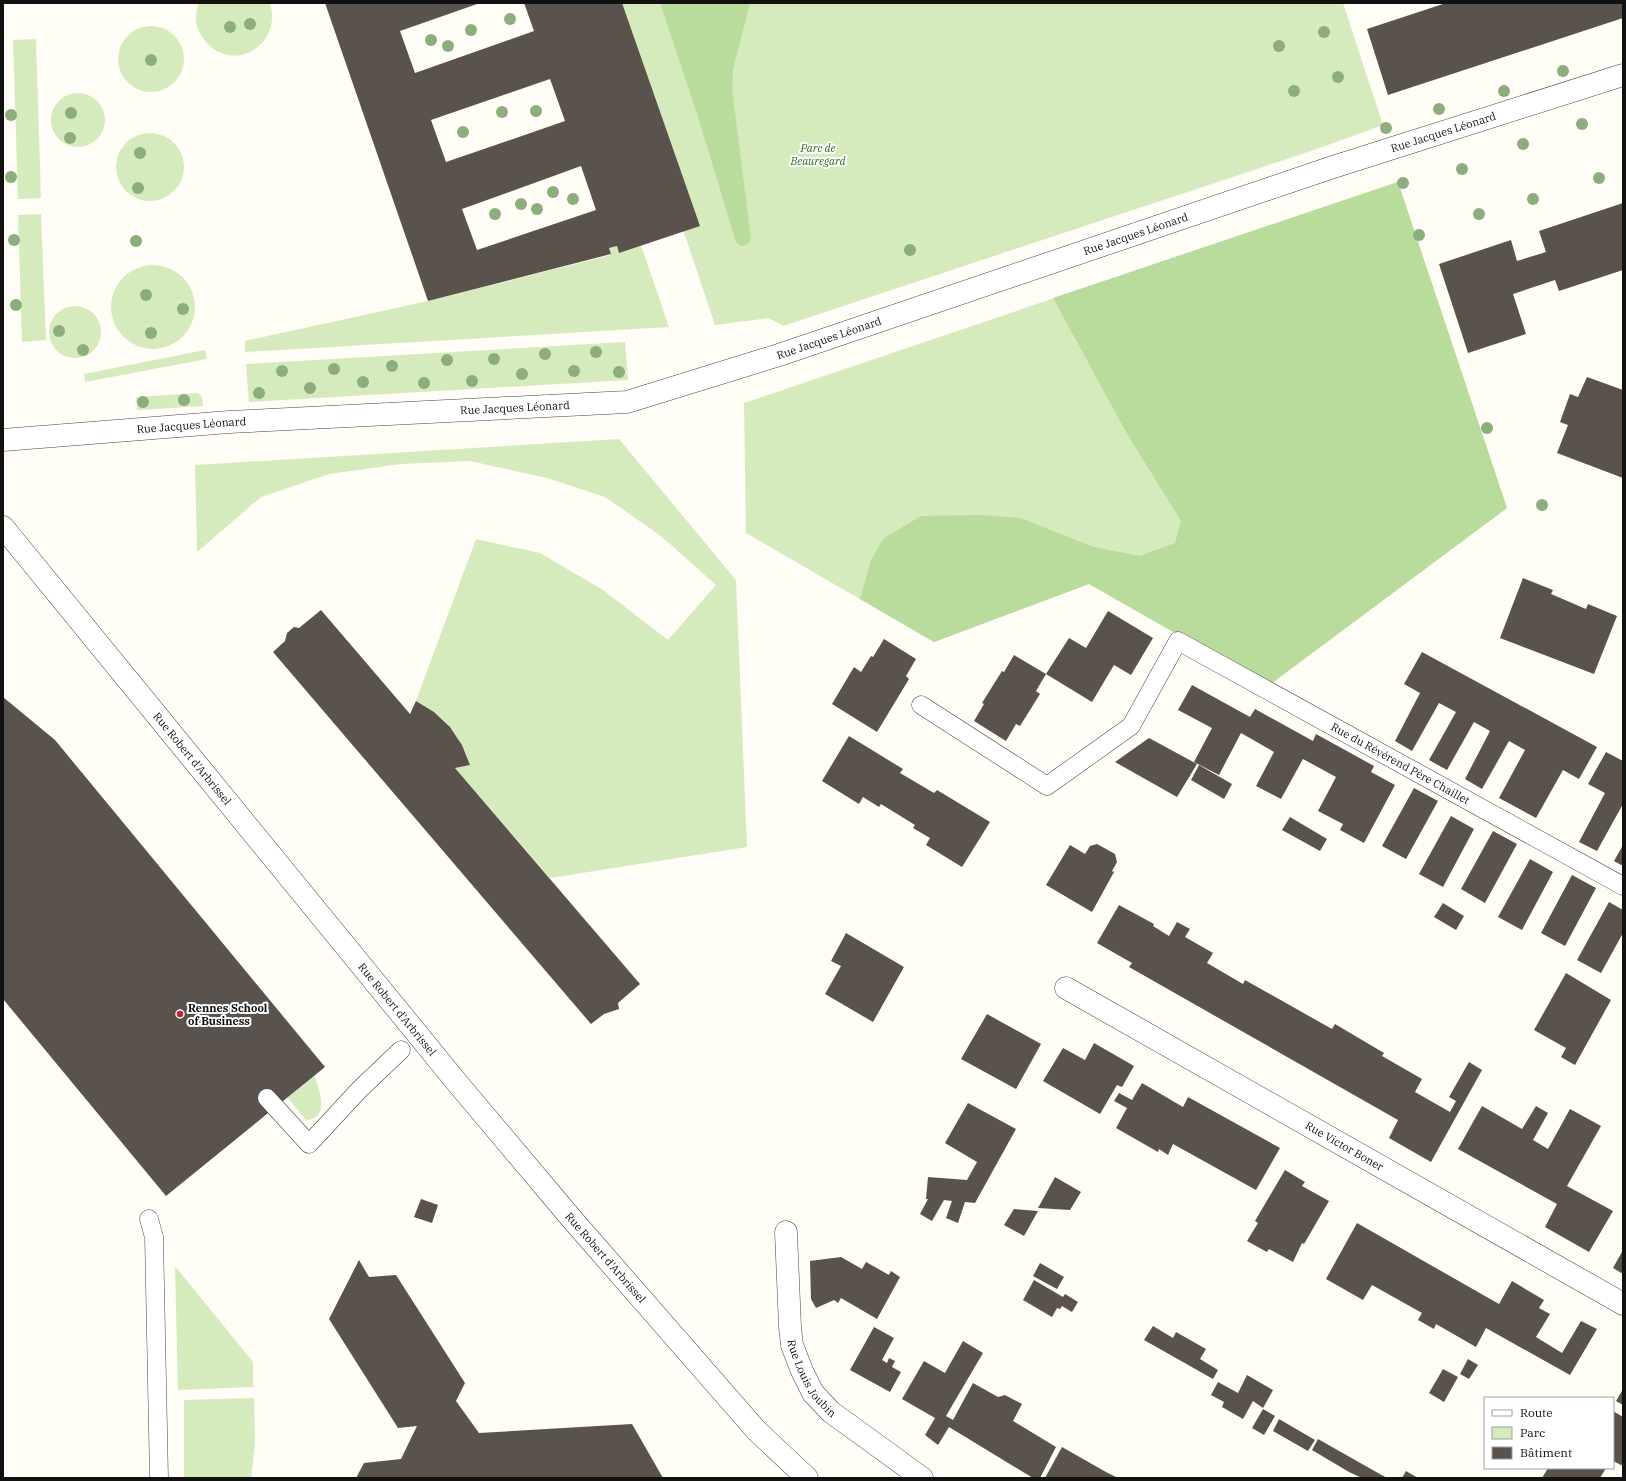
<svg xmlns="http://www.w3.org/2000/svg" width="1626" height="1481" viewBox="0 0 1626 1481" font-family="'IBM Plex Serif',serif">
  <rect width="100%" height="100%" fill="#fffdf5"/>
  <path fill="#d5ebbd" d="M199 3H270C283 47 230 76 203 38 195 28 194 15 199 3Z
    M607 3H1343L1383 125 1317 149 783 326 769 318 715 325Z
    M118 59a33 33 0 1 1 66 0a33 33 0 1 1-66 0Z
    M36 39 41 198 18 199 13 40Z
    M51 120a27 27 0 1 1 54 0a27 27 0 1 1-54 0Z
    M116 167a34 34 0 1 1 68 0a34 34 0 1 1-68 0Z
    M1398 182 1507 508 1268 686 1089 584 934 642 746 533 744 403Z
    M41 214 46 340 22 342 18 215Z
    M641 245 669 327 245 352V341L428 301 611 255 609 248 617 246 619 253Z
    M111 307a42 42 0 1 1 84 0a42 42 0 1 1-84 0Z
    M49 332a26 26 0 1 1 52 0a26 26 0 1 1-52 0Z
    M625 342 628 380 249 402 246 364Z
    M205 350 207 359 85 382 84 374Z
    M198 393 202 397 203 406 137 410 136 397Z
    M619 439 736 580 747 847 550 878 455 768 470 765C461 735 443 715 416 701L476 539 540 553 603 590 668 640 716 585 661 536 605 497 547 478 470 461 401 464 329 474 261 497 197 552 195 465Z
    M311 1067C316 1081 334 1119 306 1120L274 1081Z
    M175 1266 253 1362V1387L178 1390Z
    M254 1398 255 1444 251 1478H184V1400Z"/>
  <path fill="#b9dc9c" d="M660 3H750L733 69 732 89 751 239C749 244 746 246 740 246L736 242 698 117Z
    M1398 182 1507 508 1268 686 1089 584 934 642 860 599 871 560 884 538 921 516 979 515 1020 518 1094 547 1140 556 1175 543 1181 521 1126 432 1053 298Z"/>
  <path fill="#5a524d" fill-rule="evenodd" d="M325 3H480L400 31 415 73 534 31 524 3H622L700 226 619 253 617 246 609 248 611 254 428 301ZM550 79 565 121 446 162 431 120ZM581 166 596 210 477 250 462 209Z
    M1446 3H1623V18L1388 95 1367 29Z
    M1623 203V270L1559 291 1555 280 1513 294 1526 334 1468 353 1439 264 1511 240 1517 261 1546 252 1539 231Z
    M1587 377 1623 390V478L1557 453 1568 425 1560 422 1570 394 1578 397Z
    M1523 578 1553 590 1551 594 1586 609 1588 604 1617 616 1594 674 1500 638Z
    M321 610 410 714 416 701 434 712 450 727 462 745 470 765 455 768 640 984 618 1003 619 1009 604 1014 591 1024 273 652 285 641 287 633 294 627 299 628Z
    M1108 611 1153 638 1131 675 1114 665 1092 702 1046 674 1069 638 1086 648Z
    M884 639 916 659 906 676 909 679 877 732 832 704 854 667 861 672 871 656 873 657Z
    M1422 652 1597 747 1579 779 1563 770 1536 818 1499 798 1525 750 1509 741 1482 789 1465 779 1490 731 1474 722 1447 770 1429 760 1456 712 1439 703 1412 751 1395 741 1420 693 1404 684Z
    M1014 655 1046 674 1036 691 1040 694 1020 726 1016 724 1006 741 974 721 984 704 982 703 1002 671 1004 672Z
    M1192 685 1250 717 1255 709 1313 741 1316 734 1374 766 1371 772 1395 785 1364 843 1340 830 1343 824 1318 811 1336 777 1303 759 1281 799 1256 786 1274 752 1241 733 1219 775 1194 762 1212 728 1178 710Z
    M3 697 55 740 325 1067 166 1196 3 999Z
    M849 736 903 769 900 773 934 793 937 790 990 822 962 867 926 845 930 838 913 828 915 825 881 804 879 807 863 797 859 804 822 781Z
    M1149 738 1197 764 1177 797 1115 762Z
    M1606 752 1623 761V804L1597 851 1579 842 1605 793 1588 784Z
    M1199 765 1232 784 1224 799 1191 780Z
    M1414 788 1438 801 1406 859 1382 846Z
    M1451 816 1474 829 1443 887 1419 874Z
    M1290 817 1327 839 1320 851 1282 830Z
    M1493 831 1517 844 1485 903 1461 889Z
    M1097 844 1115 854 1117 862 1112 871 1114 872 1092 912 1046 885 1070 845 1085 854 1090 846Z
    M1623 845V866L1614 861Z
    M1530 859 1553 872 1522 930 1498 917Z
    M1572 875 1596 888 1565 946 1541 933Z
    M1609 902 1623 910V933L1601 973 1577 960Z
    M1443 903 1464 916 1456 930 1434 917Z
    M1119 905 1154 924 1153 926 1169 936 1177 922 1190 929 1185 937 1213 953 1207 963 1243 984 1245 980 1332 1029 1335 1024 1384 1053 1382 1056 1422 1079 1415 1092 1450 1112 1456 1101 1449 1097 1469 1062 1482 1070 1431 1162 1389 1138 1398 1120 1129 967 1132 963 1097 943Z
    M846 933 904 967 873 1022 825 994 841 966 831 961Z
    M1566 973 1611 1000 1575 1065 1561 1057 1566 1048 1534 1030Z
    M987 1014 1041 1044 1016 1089 961 1059Z
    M1094 1043 1134 1066 1122 1087 1117 1085 1100 1114 1043 1081 1063 1048 1085 1060Z
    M1142 1083 1183 1107 1188 1097 1280 1148 1256 1190 1173 1144 1168 1155 1159 1149 1158 1152 1116 1128 1127 1108 1114 1101 1119 1093 1132 1100Z
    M968 1103 1016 1129 975 1203 965 1202 958 1223 946 1218 952 1201 944 1200 932 1221 920 1214 928 1199H926L928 1177 967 1180 977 1162 945 1143Z
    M1482 1106 1522 1129 1536 1106 1548 1113 1533 1140 1548 1149 1570 1109 1601 1126 1567 1186 1613 1211 1589 1252 1545 1227 1557 1204 1458 1149Z
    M1285 1170 1305 1182 1302 1186 1329 1201 1304 1244 1302 1243 1293 1262 1269 1249 1267 1252 1247 1241 1258 1223 1255 1221Z
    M1055 1177 1081 1192 1070 1210 1038 1208Z
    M421 1199 438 1205 432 1223 414 1217Z
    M1014 1209 1038 1211 1024 1236 1004 1225Z
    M1357 1223 1499 1304 1512 1281 1544 1300 1539 1308 1550 1314 1536 1337 1562 1353 1581 1321 1597 1329 1570 1375 1486 1328 1476 1347 1436 1324 1434 1329 1418 1320 1422 1313 1372 1285 1363 1300 1326 1279Z
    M1623 1250V1274L1613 1268Z
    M841 1257 862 1269 866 1262 889 1275 891 1271 900 1277 877 1319 841 1298 838 1303 834 1300 816 1308 811 1299 810 1261Z
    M359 1260 369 1277 396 1275 465 1383 456 1401 479 1433 632 1424 663 1478H356L364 1463 401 1459 417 1426 398 1428 329 1319Z
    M1040 1263 1064 1277 1057 1289 1033 1276Z
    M1034 1280 1063 1297 1065 1294 1078 1302 1072 1312 1062 1306 1060 1309 1057 1308 1052 1317 1023 1300Z
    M1153 1326 1173 1338 1176 1332 1206 1349 1200 1359 1218 1370 1213 1379 1144 1340Z
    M874 1327 894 1338 882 1360 887 1363 889 1358 895 1361 892 1367 901 1372 890 1392 850 1370Z
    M963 1341 983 1353 946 1416 953 1420 973 1383 998 1397 1005 1395 1022 1404 1013 1421 1056 1447 1040 1478H1033L949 1427 938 1445 925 1435 935 1418 902 1399 924 1361 945 1373Z
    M1468 1359 1478 1365 1469 1379 1460 1374Z
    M1443 1369 1458 1377 1444 1402 1429 1393Z
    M1247 1375 1273 1390 1263 1408 1253 1401 1243 1419 1222 1407 1224 1402 1211 1395 1218 1382 1238 1393Z
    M1623 1389V1405L1616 1401Z
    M1263 1409 1275 1416 1264 1435 1252 1428Z
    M1613 1411 1623 1417V1466L1613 1461Z
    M1279 1419 1315 1440 1308 1451 1273 1431Z
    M1318 1439 1355 1460 1387 1478H1362L1349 1472 1312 1450Z
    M1062 1447 1106 1472 1118 1478H1045Z
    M1548 1468H1606L1600 1478H1542Z
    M1406 1471 1418 1478H1402Z"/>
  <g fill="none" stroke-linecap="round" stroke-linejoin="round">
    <g stroke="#444" stroke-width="19">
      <g id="service">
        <path id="s1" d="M921 705 1047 786 1131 726 1178 641 1623 886"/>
        <path d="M267 1098 309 1144 359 1090 401 1050"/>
        <path d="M149 1219 154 1237 159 1478"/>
      </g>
    </g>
    <g stroke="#444" stroke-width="23">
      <g id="minor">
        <path id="s2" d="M3 440 229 422 627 402 779 355 1330 168 1623 75"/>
        <path id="s3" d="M3 527 459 1085 571 1218 756 1430 807 1478"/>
        <path id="s4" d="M1066 988 1623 1304"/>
        <path id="s5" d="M786 1232 790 1327 792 1345 802 1371 813 1393 831 1412 922 1478"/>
      </g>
    </g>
    <use href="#service" stroke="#fff" stroke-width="18"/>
    <use href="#minor" stroke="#fff" stroke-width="22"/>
  </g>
  <g fill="#8dad7f">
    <circle cx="510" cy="19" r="6"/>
    <circle cx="250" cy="24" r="6"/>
    <circle cx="230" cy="27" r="6"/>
    <circle cx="471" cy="30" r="6"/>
    <circle cx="1324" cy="32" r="6"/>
    <circle cx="431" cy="40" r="6"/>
    <circle cx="448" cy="46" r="6"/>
    <circle cx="1279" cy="46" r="6"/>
    <circle cx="151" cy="60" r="6"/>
    <circle cx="1563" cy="71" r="6"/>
    <circle cx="1338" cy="77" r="6"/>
    <circle cx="1294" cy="91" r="6"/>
    <circle cx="1504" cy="91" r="6"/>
    <circle cx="1439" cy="109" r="6"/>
    <circle cx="536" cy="111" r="6"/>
    <circle cx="502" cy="112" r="6"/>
    <circle cx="71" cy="113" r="6"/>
    <circle cx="11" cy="115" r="6"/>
    <circle cx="1582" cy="124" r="6"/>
    <circle cx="1386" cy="128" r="6"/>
    <circle cx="463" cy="132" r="6"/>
    <circle cx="70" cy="138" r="6"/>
    <circle cx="1523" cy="144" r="6"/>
    <circle cx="140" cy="153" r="6"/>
    <circle cx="1462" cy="169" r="6"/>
    <circle cx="11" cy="177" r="6"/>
    <circle cx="1599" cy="178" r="6"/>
    <circle cx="1403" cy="183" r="6"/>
    <circle cx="138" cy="188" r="6"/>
    <circle cx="553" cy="192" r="6"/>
    <circle cx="573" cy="199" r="6"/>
    <circle cx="1533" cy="199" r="6"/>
    <circle cx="521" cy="204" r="6"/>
    <circle cx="537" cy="209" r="6"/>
    <circle cx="495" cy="214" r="6"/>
    <circle cx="1479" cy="214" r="6"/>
    <circle cx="1419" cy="235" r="6"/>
    <circle cx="14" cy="240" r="6"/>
    <circle cx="136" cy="241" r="6"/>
    <circle cx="910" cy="250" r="6"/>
    <circle cx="146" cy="295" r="6"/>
    <circle cx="16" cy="305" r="6"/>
    <circle cx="183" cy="309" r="6"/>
    <circle cx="59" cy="331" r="6"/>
    <circle cx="151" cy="333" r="6"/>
    <circle cx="83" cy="350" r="6"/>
    <circle cx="596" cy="352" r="6"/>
    <circle cx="545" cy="354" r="6"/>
    <circle cx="494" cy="359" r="6"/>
    <circle cx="447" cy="360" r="6"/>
    <circle cx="392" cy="366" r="6"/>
    <circle cx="334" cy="369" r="6"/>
    <circle cx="282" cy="371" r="6"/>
    <circle cx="574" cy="371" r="6"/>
    <circle cx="619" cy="372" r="6"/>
    <circle cx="522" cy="374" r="6"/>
    <circle cx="472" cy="381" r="6"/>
    <circle cx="363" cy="382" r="6"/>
    <circle cx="424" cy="383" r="6"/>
    <circle cx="310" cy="388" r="6"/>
    <circle cx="259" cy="393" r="6"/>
    <circle cx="184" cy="400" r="6"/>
    <circle cx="143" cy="402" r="6"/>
    <circle cx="1487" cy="428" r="6"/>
    <circle cx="1542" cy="505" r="6"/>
  </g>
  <circle fill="#c4262e" stroke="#fff" stroke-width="1.5" cx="180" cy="1014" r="4"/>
  <g text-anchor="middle" stroke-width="4" stroke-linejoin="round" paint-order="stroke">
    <g font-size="11" fill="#111" stroke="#fff">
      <text dy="4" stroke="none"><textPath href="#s2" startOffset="1485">Rue Jacques Léonard</textPath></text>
      <text dy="4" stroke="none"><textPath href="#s2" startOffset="1161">Rue Jacques Léonard</textPath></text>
      <text dy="4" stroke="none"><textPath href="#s2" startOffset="837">Rue Jacques Léonard</textPath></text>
      <text dy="4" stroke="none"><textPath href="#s2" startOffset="513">Rue Jacques Léonard</textPath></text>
      <text dy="4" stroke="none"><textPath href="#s2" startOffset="189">Rue Jacques Léonard</textPath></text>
      <text dy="4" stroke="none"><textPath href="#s3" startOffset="299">Rue Robert d'Arbrissel</textPath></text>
      <text dy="4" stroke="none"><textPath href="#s1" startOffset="604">Rue du Révérend Père Chaillet</textPath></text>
      <text dy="4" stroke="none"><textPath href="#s3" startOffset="623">Rue Robert d'Arbrissel</textPath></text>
      <text dy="4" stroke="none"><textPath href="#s4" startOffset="320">Rue Victor Boner</textPath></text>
      <text dy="4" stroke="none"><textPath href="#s3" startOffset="947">Rue Robert d'Arbrissel</textPath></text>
      <text dy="4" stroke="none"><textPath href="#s5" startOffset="152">Rue Louis Joubin</textPath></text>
    </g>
    <g font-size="11" font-style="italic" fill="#2f6b1f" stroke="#fff">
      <text x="818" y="152">Parc de<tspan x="818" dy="13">Beauregard</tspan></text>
    </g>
    <g font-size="11" font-weight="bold" fill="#111" stroke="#fff" text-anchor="start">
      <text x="188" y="1012">Rennes School<tspan x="188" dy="13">of Business</tspan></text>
    </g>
  </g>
  <rect width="1626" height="1481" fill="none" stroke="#111111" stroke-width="8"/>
  <rect x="1484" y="1397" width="130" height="72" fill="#ffffff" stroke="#a0a0a0"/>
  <rect x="1492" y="1410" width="20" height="6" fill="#ffffff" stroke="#a0a0a0"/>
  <text x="1520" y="1417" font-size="12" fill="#111111">Route</text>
  <rect x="1492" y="1427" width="20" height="12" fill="#d5ebbd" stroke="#a0a0a0"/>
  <text x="1520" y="1437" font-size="12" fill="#111111">Parc</text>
  <rect x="1492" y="1447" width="20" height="12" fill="#5a524d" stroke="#a0a0a0"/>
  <text x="1520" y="1457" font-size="12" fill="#111111">Bâtiment</text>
</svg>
